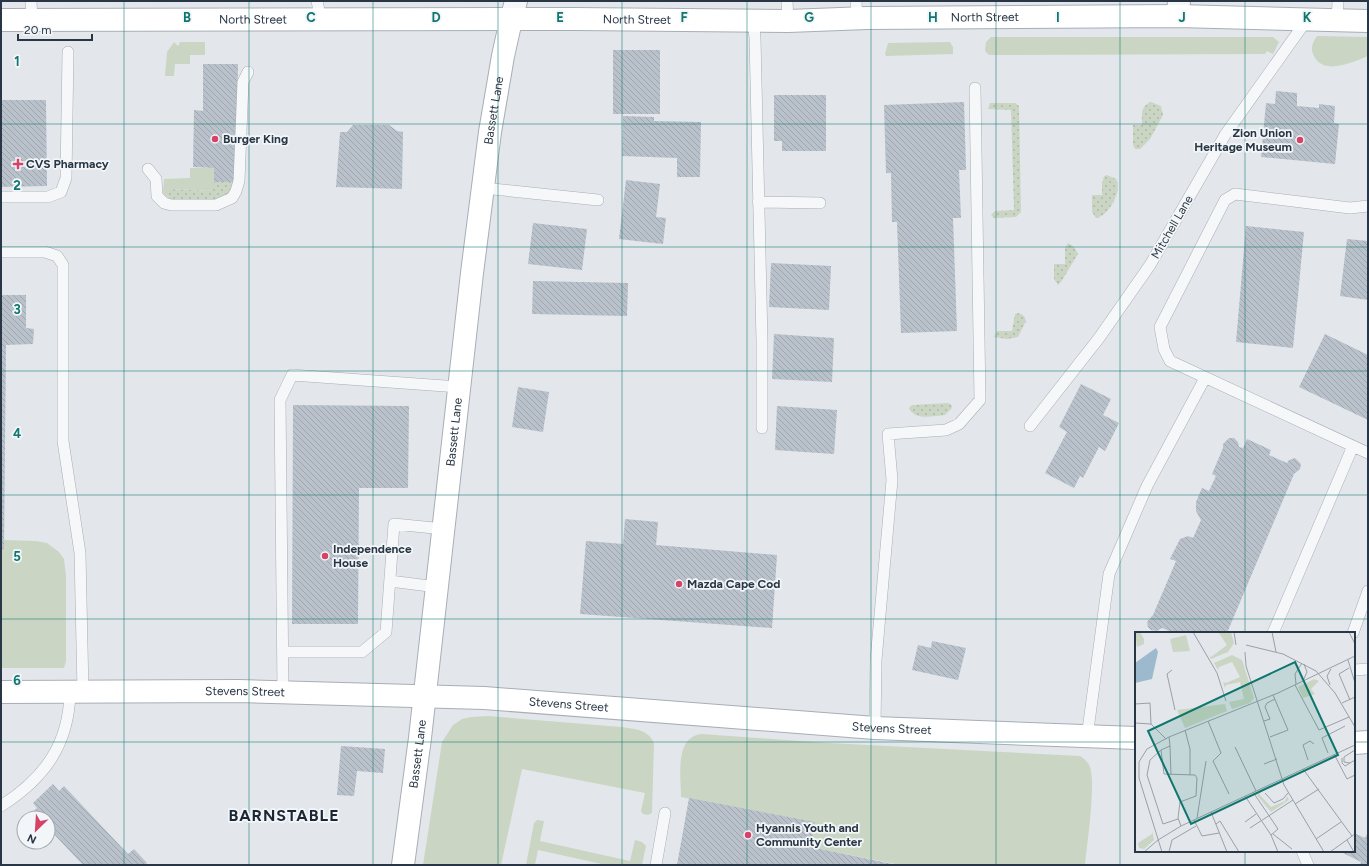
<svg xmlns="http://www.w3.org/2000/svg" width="1369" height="866" viewBox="0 0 1369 866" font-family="Figtree,sans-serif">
  <defs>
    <pattern id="garden-dots" width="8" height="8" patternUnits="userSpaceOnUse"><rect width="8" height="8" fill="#cad6c3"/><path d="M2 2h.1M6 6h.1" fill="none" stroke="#aeb8a9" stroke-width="1.8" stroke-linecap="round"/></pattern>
    <pattern id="building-back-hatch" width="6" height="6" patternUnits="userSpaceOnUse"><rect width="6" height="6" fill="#b9c1ca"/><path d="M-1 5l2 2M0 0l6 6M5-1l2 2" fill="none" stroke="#9fa6af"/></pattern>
  </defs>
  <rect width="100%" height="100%" fill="#e3e7eb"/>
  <path fill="#cad6c3" d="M1317 36 1368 37V56C1353 62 1324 76 1314 56 1310 49 1312 43 1317 36Z
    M991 37H1273L1279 42 1273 54 1267 51 1265 54 989 55 985 51 986 42Z
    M174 42 178 46 180 42H205V55H190V64H175L174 76H165L167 52Z
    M950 42 953 47V54L886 56 885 54 888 43Z
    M190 168H214V191L169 189 163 193 164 179 190 178Z
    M4 540 36 541 47 543 59 552 64 559 66 576V661L64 668H1V549H4Z
    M488 716 621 727C634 729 648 729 654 743L652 813 648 815 643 814 641 811 645 793 522 769 501 865H423L442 742 453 725 462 719 471 717Z
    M702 734 829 743 1080 756C1085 759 1088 762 1090 767 1096 783 1087 845 1085 865H900L811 847 814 822 681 797C681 778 674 736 702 734Z
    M537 820 544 821 540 841 630 861 635 840 642 842 646 846 642 865H606L538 850 535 865H526L534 823Z"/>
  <path fill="url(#garden-dots)" d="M1151 102 1161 106 1163 115 1150 139 1140 149H1135L1133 145V125H1142C1142 116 1140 106 1151 102Z
    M990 103H1015L1019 106 1021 212 1016 217 994 218 991 215 995 211 1014 210 1011 110 988 109Z
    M1107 175 1116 179C1123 190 1109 216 1096 218L1092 212V195H1102V184L1104 176Z
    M214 182H233L231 193 222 200H170L163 193 169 189 213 191Z
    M1068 243 1074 247 1078 254 1061 282 1058 285 1054 279V264H1065V248Z
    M1019 313 1024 316 1026 321 1018 337 1007 339 994 337 997 331H1012L1015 314Z
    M947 403 951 404 952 408 945 415C934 416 914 421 909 408L912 405Z"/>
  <path fill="url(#building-back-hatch)" d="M613 50H660V114H613Z
    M203 64H238L236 182H214V168L193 167 194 110 203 111Z
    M1276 91 1297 93V106L1319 108V104L1335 106 1334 123 1339 124 1335 164 1261 157 1266 103 1275 104Z
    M774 95H826V151H782V141H774Z
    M1 100H46L47 186 1 187Z
    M964 102 966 170H959L961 218H953L957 331 901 333 897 222H892L891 173H886L884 105Z
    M623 116 654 117V121L701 122 700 177H677V158L622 156Z
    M353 125H389L397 131 403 132 402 189 336 187 340 132H347Z
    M626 180 660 184 656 217 666 218 663 244 619 239Z
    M533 223 587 229 582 270 528 264Z
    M1246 226 1304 232 1293 348 1236 342Z
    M1347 239 1368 241V300L1340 296Z
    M771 263 831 266 829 310 769 307Z
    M533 281 628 283 627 316 532 314Z
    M1 295H26V328L34 329 33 344 6 345 4 549 1 550Z
    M774 334 834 338 832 382 772 379Z
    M1325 334 1368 355V420L1299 387Z
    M1081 384 1111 399 1103 415 1119 423 1105 451 1099 447 1083 478 1080 476 1074 488 1045 473 1067 432 1059 427Z
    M518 387 549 392 543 432 512 427Z
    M293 405 409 406 408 488H359L358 624H292Z
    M777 406 837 410 834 454 775 450Z
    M1229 438H1234L1238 442 1239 447 1243 448 1247 439 1271 450 1269 455 1287 463 1289 460 1295 458 1301 464 1300 469 1294 474 1227 633H1174L1162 628 1157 631 1151 630 1148 627 1147 622 1153 615 1176 561 1170 559 1180 539 1188 536 1193 538 1201 520 1196 511V502L1202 488 1209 491 1216 476 1212 474 1223 448V444Z
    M625 519 658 522 656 545 777 555 772 628 580 614 586 541 623 544Z
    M932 641 966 648 958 680 912 670 918 645 931 648Z
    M341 746 385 749 383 773 357 771 354 796 337 795Z
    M53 784 59 791 64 786 128 854 134 849 147 863 144 865H83L48 828V818H39L33 812 37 808 33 803Z
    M689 798 815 822 811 847 897 865H677Z
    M1368 832V865H1360L1361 862 1339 851H1354V833L1365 838Z"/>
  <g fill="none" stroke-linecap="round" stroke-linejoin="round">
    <g stroke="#a7aeb6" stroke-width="12">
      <path id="lane" d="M31 1 32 20
        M317 1 321 20
        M787 1 788 21
        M856 1 857 19
        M753 20 755 38 762 341V428
        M1337 21 1338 1
        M148 169 156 179 157 196 164 203 171 205H216L232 198 236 191 239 181 243 82 248 72
        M483 188 598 200
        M1 197H48L61 192 66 178 68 52
        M758 202 820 203
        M1368 206 1350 208 1235 194 1225 200 1160 327 1164 349 1170 361 1368 453
        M1 252H45L57 256 63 265V441L80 553 83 692
        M1030 426 1099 338 1150 265 1225 135 1306 21
        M390 581 437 587
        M1273 633 1353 446
        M1353 633 1368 591
        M284 652H362L386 632 394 524 444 529
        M1354 670 1368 669
        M283 692 280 400 292 375 459 387
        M875 728 876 660 892 480 888 434 946 430 959 424 980 400 975 88
        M1087 737 1109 574 1147 486 1205 378
        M1 806C45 778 69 744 70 692
        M1302 851 1308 865
        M656 865 665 813"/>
    </g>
    <g stroke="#a7aeb6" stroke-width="24">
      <path id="street" d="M1178 16 1179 1
        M511 20 516 1"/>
    </g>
    <g stroke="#a7aeb6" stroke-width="24">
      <g id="secondary">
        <path id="s1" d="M1 20 575 19 788 21 867 18 1178 16 1368 21"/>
        <path id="s2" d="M1 692 239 691 484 698 875 728 1136 738"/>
        <path d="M1354 743 1368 742"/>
        <path id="s3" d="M403 865 420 738 472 273 490 132 503 56 511 20"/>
      </g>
    </g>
    <use href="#lane" stroke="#f6f7f9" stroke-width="11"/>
    <use href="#street" stroke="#f6f7f9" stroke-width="22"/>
    <use href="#secondary" stroke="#fff" stroke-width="22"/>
  </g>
  <path fill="none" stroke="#0f766e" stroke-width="1" stroke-opacity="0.55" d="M124 1V865M249 1V865M373 1V865M498 1V865M622 1V865M747 1V865M871 1V865M996 1V865M1120 1V865M1245 1V633M1 124H1368M1 247H1368M1 371H1368M1 495H1368M1 619H1368M1 742H1136M1354 742H1368M1245 851V865"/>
  <g fill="#d54369" stroke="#f3f6f8" stroke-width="1.5">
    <circle cx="215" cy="139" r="4"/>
    <circle cx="1300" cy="140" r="4"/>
    <path d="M16 158h4v4h4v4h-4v4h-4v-4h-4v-4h4z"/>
    <circle cx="325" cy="556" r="4"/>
    <circle cx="679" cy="584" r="4"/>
    <circle cx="748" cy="835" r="4"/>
  </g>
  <g text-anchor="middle" stroke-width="3.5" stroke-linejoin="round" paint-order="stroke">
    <g font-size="12" fill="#293645" stroke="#f3f6f8">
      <text dy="4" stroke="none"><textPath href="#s1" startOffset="984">North Street</textPath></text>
      <text dy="4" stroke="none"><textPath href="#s1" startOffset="636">North Street</textPath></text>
      <text dy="4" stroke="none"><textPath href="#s1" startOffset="252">North Street</textPath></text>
      <text dy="4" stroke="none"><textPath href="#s3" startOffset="760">Bassett Lane</textPath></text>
      <text transform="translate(1172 227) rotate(-60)" y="4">Mitchell Lane</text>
      <text dy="4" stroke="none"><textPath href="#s3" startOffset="436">Bassett Lane</textPath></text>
      <text dy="4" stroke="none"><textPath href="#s2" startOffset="244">Stevens Street</textPath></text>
      <text dy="4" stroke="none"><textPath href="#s2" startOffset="568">Stevens Street</textPath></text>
      <text dy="4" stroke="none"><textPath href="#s2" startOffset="892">Stevens Street</textPath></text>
      <text dy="4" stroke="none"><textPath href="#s3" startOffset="112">Bassett Lane</textPath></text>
    </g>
    <g font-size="12" font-weight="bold" fill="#293645" stroke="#f3f6f8" text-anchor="start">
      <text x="1292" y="137" text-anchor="end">Zion Union<tspan x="1292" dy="14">Heritage Museum</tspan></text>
      <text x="223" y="143">Burger King</text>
      <text x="26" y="168">CVS Pharmacy</text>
      <text x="333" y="553">Independence<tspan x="333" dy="14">House</tspan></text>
      <text x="687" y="588">Mazda Cape Cod</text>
      <text x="756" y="832">Hyannis Youth and<tspan x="756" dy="14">Community Center</tspan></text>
    </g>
    <g font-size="16" font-weight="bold" letter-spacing="1" fill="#1c2735" stroke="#f3f6f8">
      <text x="284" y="821">BARNSTABLE</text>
    </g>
  </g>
  <g transform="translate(1135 632)">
    <rect width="220" height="220" fill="#e3e7eb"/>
    <path d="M0 0H5L9 7V12L2 15ZM83 0H96L99 11 93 20 76 27 74 23 76 25 92 13ZM51 3 55 19 38 20 35 7ZM97 23 107 28 119 66 115 71 97 77 93 68 94 70 109 67 105 50 91 53 90 56 88 50 91 51 105 45 97 30 84 35 83 38 79 31ZM179 47 184 49 176 57 180 62 168 66 163 55ZM90 72 92 79 50 96 42 78ZM127 159 124 162 136 175 150 169 152 164 154 168 136 180 121 162ZM17 198 19 208 9 217 4 216 3 211 17 202Z" fill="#cad6c3"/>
    <path d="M21 16 23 20 17 47 0 51V31Z" fill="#9cb9cd"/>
    <path fill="none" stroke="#99a0a9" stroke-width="1" d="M58 0 82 41 91 69M99 0 101 13M137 0 141 20M214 0 220 12M111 13 148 22 181 39 200 61 220 95M110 20 111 34 149 153 189 220M213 28 220 51M214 36 204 42 215 68M37 38 32 42 40 78M168 49 172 40 169 32M161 52 160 42 167 31M160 53 184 98 214 85M195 53 192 44 196 37M207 71 220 65M0 72 15 71 16 92M73 89 86 121 78 129 94 162M129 89 135 87 130 75 132 71 140 67M0 91 16 92M16 92 31 107M50 98 55 117V143M34 105 35 114 26 118 29 142 60 143 62 146 61 164 45 170 43 186 46 194M135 105 153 98 138 63M35 114 36 143M100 115 121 159M26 118 15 128 12 143 28 192 43 187M193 121 187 106 210 94M199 122 212 147 220 143M207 126V131L210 134 220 128M173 128 168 113 175 109 179 112M215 131 209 130V125L220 118M129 132 142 127M168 137 217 204M118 160 143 197 136 203M130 161 139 171 148 167 153 161M110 164 136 203 143 220M160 172 184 157M76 180 92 220M62 186 71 129M59 188 67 204 84 201M110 190 121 182M81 192 85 189 104 220M115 196 158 168M138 202 157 217M181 207 206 190M212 208 219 220M9 220 23 208 46 194 220 113M27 220 4 146V130L12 117 34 105 143 61 220 24M34 220 37 208 61 194M195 220 220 202"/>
    <path fill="#0f766e" fill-opacity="0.15" stroke="#0f766e" stroke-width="2" d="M160 30 203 123 56 192 13 99Z"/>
    <rect width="220" height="220" fill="none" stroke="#293645" stroke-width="2"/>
  </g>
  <g font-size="13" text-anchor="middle" font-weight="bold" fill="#0f766e" stroke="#f3f6f8" stroke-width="3.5" stroke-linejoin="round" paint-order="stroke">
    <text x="187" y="22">B</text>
    <text x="311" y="22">C</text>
    <text x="436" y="22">D</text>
    <text x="560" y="22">E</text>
    <text x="684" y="22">F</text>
    <text x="809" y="22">G</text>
    <text x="933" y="22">H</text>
    <text x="1058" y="22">I</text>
    <text x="1182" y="22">J</text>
    <text x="1307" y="22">K</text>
    <text x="17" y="66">1</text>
    <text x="17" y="190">2</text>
    <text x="17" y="314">3</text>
    <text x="17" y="438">4</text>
    <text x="17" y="561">5</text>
    <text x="17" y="685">6</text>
  </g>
  <rect width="1369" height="866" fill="none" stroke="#293645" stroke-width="4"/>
  <g transform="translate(36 830) rotate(205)"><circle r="19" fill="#f3f6f8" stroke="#a2a9b0"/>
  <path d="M0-3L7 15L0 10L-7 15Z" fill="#d54369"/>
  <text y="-6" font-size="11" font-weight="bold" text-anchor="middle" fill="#293645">N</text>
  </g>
  <path d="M18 34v6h74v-6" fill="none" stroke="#293645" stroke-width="2"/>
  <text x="24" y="34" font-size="12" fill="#293645" stroke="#f3f6f8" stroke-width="3" paint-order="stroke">20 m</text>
</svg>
